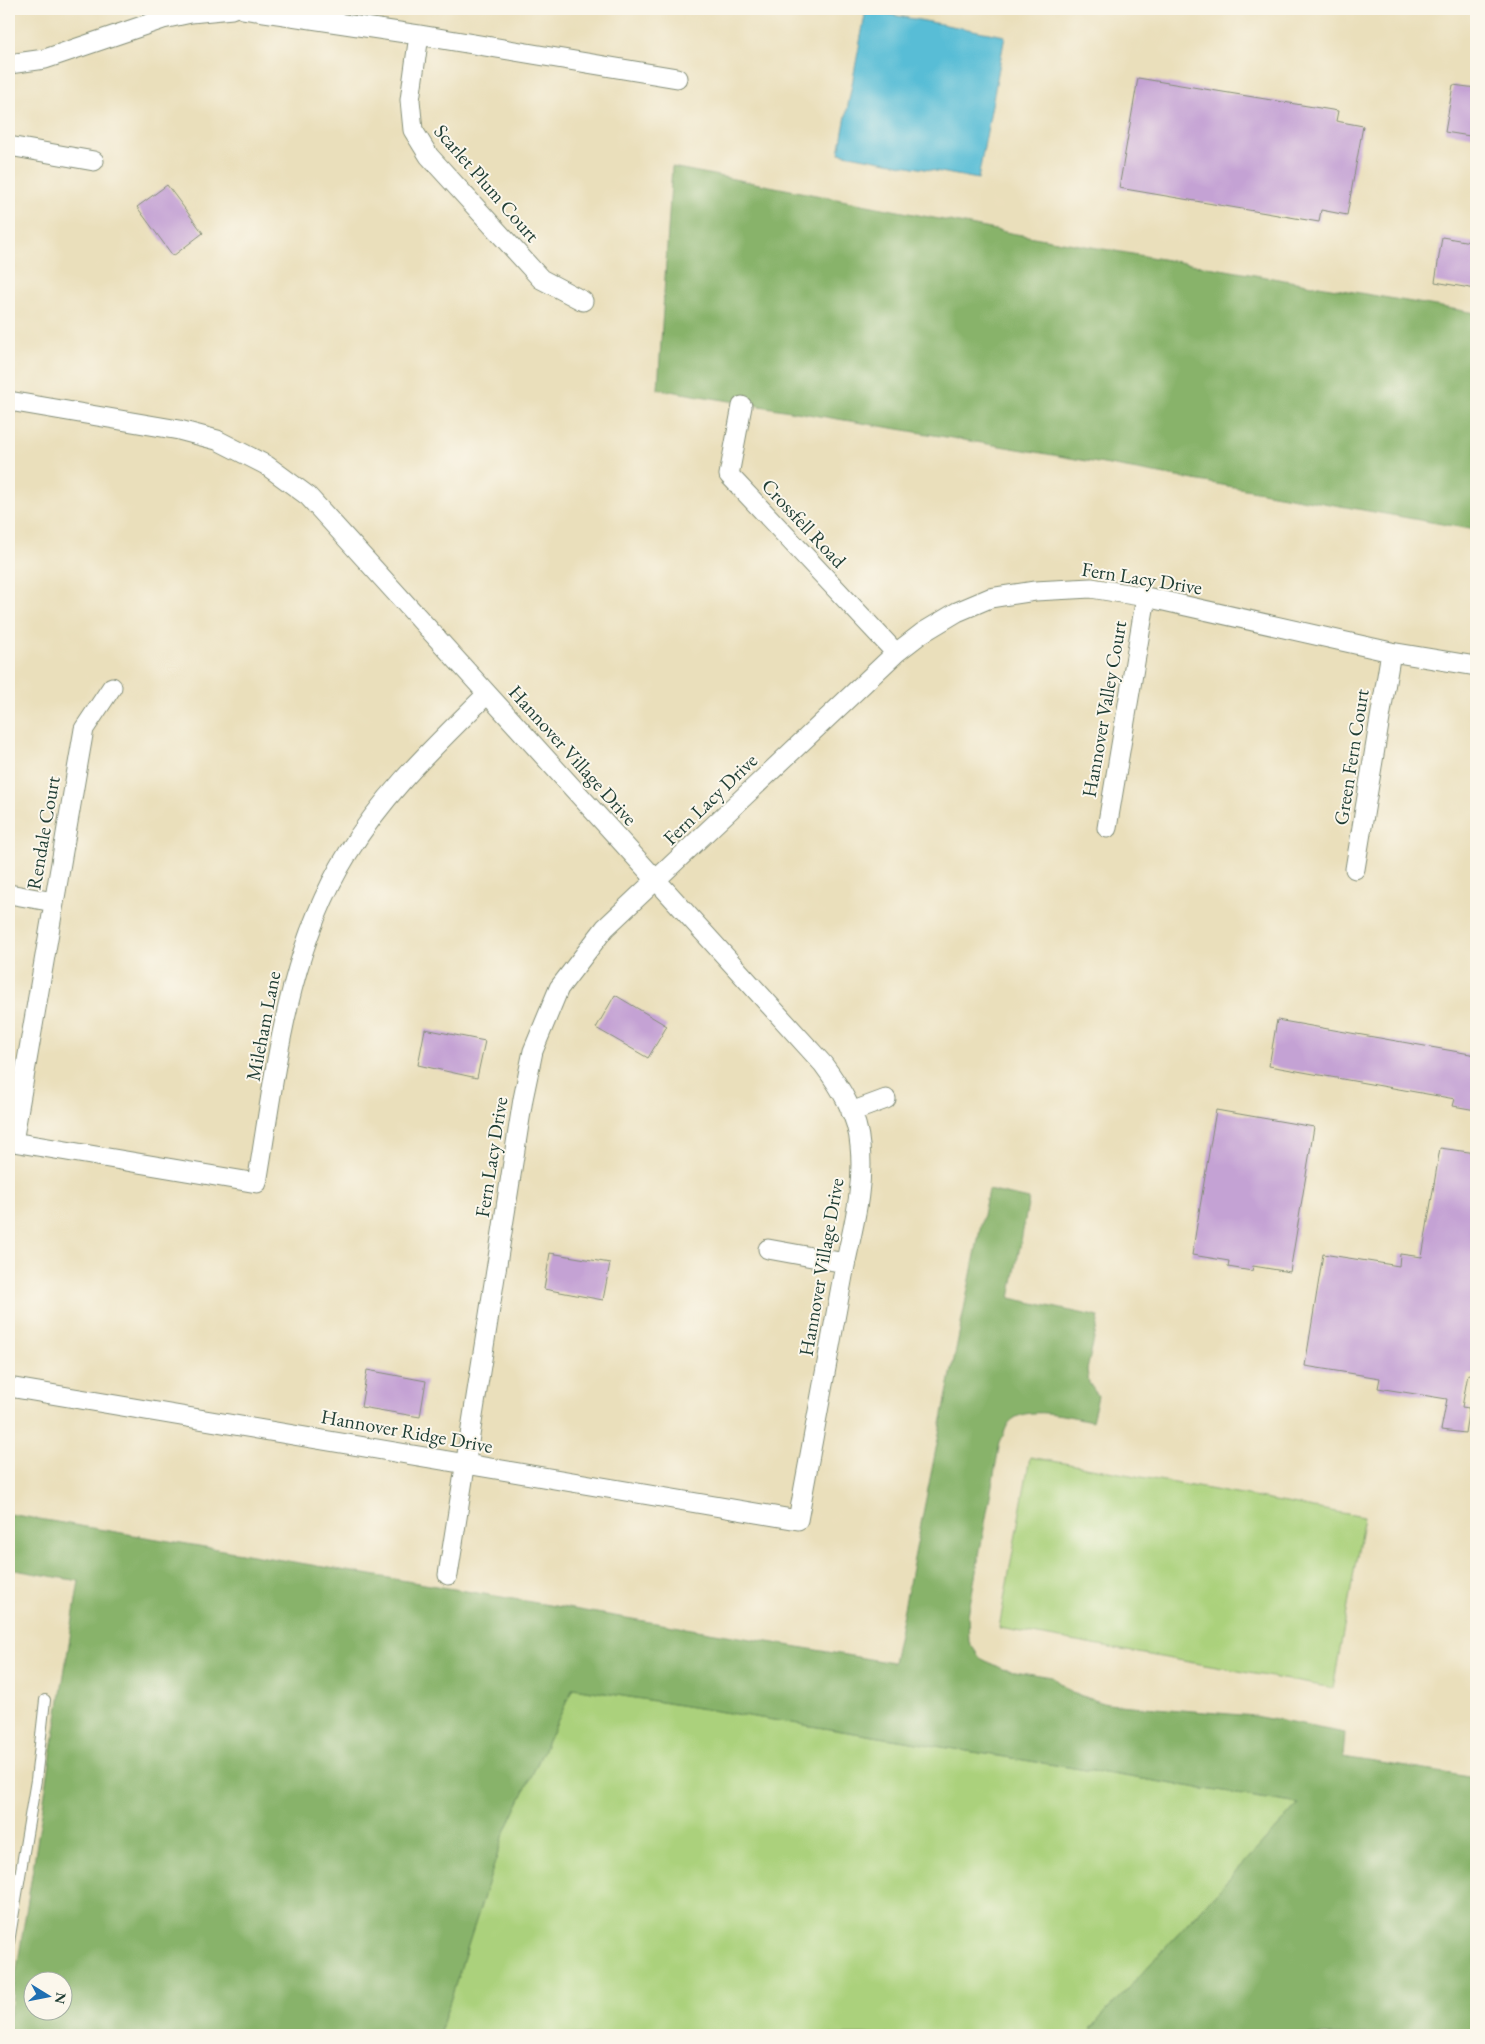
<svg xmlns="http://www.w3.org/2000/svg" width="1485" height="2044" viewBox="0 0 1485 2044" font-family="'EB Garamond',serif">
  <rect width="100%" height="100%" fill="#fbf7ec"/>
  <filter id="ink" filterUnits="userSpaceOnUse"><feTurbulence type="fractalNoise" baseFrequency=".02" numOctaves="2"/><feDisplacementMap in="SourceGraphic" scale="10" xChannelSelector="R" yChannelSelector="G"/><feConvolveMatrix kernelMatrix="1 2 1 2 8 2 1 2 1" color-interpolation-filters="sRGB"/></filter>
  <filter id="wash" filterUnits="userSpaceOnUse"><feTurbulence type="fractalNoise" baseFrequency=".0096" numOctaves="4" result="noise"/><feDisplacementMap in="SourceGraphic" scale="20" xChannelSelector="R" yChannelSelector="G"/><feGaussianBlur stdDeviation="1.12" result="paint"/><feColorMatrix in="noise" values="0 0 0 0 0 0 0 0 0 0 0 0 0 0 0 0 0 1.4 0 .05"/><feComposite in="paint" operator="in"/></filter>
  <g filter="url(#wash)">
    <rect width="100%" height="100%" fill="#eadfbb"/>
    <path fill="#abd17b" stroke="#658758" d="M1030 1457 1364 1517 1333 1688 999 1628Z
      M573 1688 1299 1804 1090 2029 1096 2035H439L504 1834Z"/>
    <path fill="#88b36b" stroke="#547850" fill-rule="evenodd" d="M672 167 1016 234 1476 313V530L1036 452 658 389Z
      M988 1190 1029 1199 1010 1298 1099 1317 1087 1370 1089 1383 1098 1396 1092 1421C1071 1417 1023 1403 1008 1424 1005 1429 1003 1437 1000 1442L968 1615 969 1642 980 1658 1002 1669 1052 1677 1072 1693 1107 1704 1254 1716 1345 1733 1343 1757 1476 1778V2035H1096L1090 2029 1299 1804 573 1688 504 1834 439 2035H9V2018L79 1581 9 1569V1514L893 1663ZM32 1982H62V2012H32Z"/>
    <path fill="#58bdd6" stroke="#3c7d85" d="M866 10 1005 36 978 179 839 153Z"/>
    <g id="blocks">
      <path fill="#c4a2d4" d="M1138 78 1338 111 1336 121 1363 126 1347 215 1321 210 1319 222 1119 188Z
        M1453 85 1476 88V137L1445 132Z
        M167 185 203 233 173 256 137 207Z
        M1442 237 1476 243V289L1435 282Z
        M615 995 667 1026 648 1058 596 1028Z
        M1277 1020 1476 1055V1110L1453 1106 1455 1099 1269 1066Z
        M425 1029 485 1041 477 1078 418 1065Z
        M1216 1110 1314 1127 1290 1272 1253 1266 1252 1271 1228 1267 1229 1261 1192 1255Z
        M1440 1148 1476 1153V1375L1468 1374 1462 1407 1469 1408 1465 1433 1441 1430 1447 1399 1378 1388 1380 1378 1305 1366 1323 1254 1399 1266 1400 1254 1422 1257Z
        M550 1253 610 1263 603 1300 544 1289Z
        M367 1370 426 1381 420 1417 361 1407Z"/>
    </g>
  </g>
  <g filter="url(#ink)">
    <use href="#blocks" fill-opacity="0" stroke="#848e78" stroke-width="1"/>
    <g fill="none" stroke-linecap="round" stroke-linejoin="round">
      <g stroke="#848e78" stroke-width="12">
        <path id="service" d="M9 1942 36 1780 45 1700"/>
      </g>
      <g stroke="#848e78" stroke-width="21">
        <path id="minor" d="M243 9 419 35 677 78
          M419 35 410 100 413 130 429 156 541 279 583 301
          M9 64 45 59 163 19 191 13 232 9
          M9 146 94 161
          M9 401 179 430 217 440 266 465 308 496 823 1064C840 1087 858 1115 860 1146 865 1192 850 1236 842 1281 827 1360 813 1440 798 1520L9 1387
          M742 406 729 475 896 653
          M112 687 84 729 13 1142 257 1183C276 1070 286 953 348 853 385 792 437 744 487 694
          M1107 828 1146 597
          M1355 869 1391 652
          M9 894 54 902
          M851 1112 886 1099
          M768 1249 845 1263
          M448 1575 523 1099 533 1051 559 988 605 928 896 653 922 633 957 612 990 598 1035 591 1091 588 1146 597 1391 652 1476 666"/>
      </g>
      <use href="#service" stroke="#fff" stroke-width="10"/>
      <use href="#minor" stroke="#fff" stroke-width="19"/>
    </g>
  </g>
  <g text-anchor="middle" stroke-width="4" stroke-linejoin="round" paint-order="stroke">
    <g font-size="20" fill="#1f3d34" stroke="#fbf7ec">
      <text transform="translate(487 183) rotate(49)" y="7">Scarlet Plum Court</text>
      <text transform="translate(804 523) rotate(47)" y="7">Crossfell Road</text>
      <text transform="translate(1142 578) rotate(9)" y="7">Fern Lacy Drive</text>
      <text transform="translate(1104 709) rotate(-80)" y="7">Hannover Valley Court</text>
      <text transform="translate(573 755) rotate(48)" y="7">Hannover Village Drive</text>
      <text transform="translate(1351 757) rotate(-81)" y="7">Green Fern Court</text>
      <text transform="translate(710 799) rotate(-44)" y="7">Fern Lacy Drive</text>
      <text transform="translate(43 833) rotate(-80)" y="7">Rendale Court</text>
      <text transform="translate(263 1026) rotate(-79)" y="7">Mileham Lane</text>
      <text transform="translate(491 1157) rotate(-81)" y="7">Fern Lacy Drive</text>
      <text transform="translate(821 1267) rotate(-80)" y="7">Hannover Village Drive</text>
      <text transform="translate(407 1431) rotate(10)" y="7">Hannover Ridge Drive</text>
    </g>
  </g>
  <rect width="1485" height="2044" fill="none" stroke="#fbf7ec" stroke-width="30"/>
  <g transform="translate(48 1996) rotate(100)"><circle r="24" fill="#fbf7ec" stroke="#a3ada2"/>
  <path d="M0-4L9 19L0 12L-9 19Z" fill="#1f6fb2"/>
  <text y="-8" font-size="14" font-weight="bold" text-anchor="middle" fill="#1f3d34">N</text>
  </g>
</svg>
